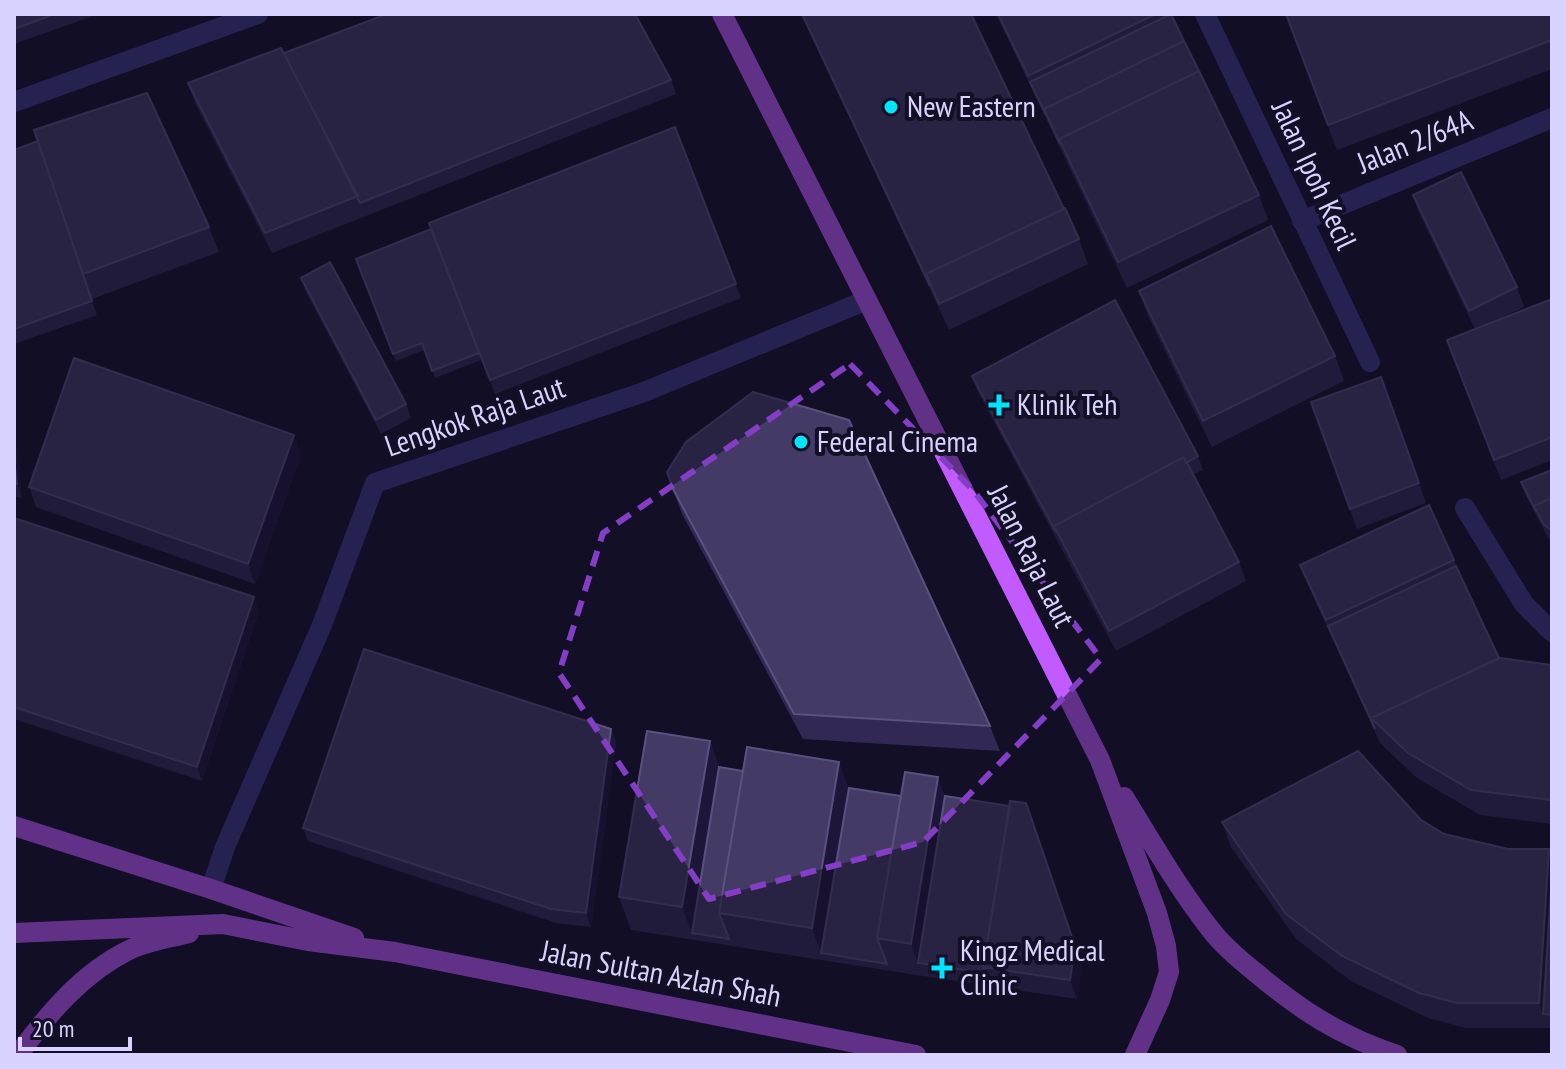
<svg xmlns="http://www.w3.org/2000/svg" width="1566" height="1069" viewBox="0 0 1566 1069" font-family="'PT Sans Narrow',sans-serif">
  <rect width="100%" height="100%" fill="#130f26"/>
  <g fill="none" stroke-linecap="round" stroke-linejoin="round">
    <path stroke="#3d3a85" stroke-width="20" d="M1205 14 1370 362
      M14 102 258 14
      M1302 221 1552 118
      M1465 508 1524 604 1552 632
      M211 889 225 847 322 625 375 483 644 392 867 300"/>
    <path stroke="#c25bff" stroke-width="20" d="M722 14 1100 760 1157 913 1166 946 1169 972 1160 1000 1135 1055
      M1124 797C1152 842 1178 888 1211 930 1223 946 1240 960 1255 972 1300 1010 1340 1036 1397 1055
      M14 826 211 889 354 938
      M14 933 223 924 308 941 395 952 916 1055
      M18 1055C48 1014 82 973 129 950 147 941 170 938 189 933"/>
  </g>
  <path fill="#312854" d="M14 14H99L14 44Z
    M801 14H971L1079 239 1088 264 949 330Z
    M996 14H1170L1259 195 1268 220 1127 288Z
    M1286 14H1552V69L1337 150Z
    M284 53 671 80 676 94 272 253 195 103 188 83Z
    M675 127 741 298 495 394 480 355 481 360 435 378 424 350 396 361 356 259 431 229Z
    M14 150 209 227 219 252 92 299 89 292 97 315 17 343 14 342Z
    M1413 195 1517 287 1524 307 1497 320 1552 299V460L1501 480 1454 360 1475 329 1420 215Z
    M301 278 406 404 411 418 381 434 306 292Z
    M1139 291 1335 356 1344 381 1212 447 1148 316Z
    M972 376 1198 456 1203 470 1193 475 1239 562 1246 581 1116 651 977 390Z
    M1381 377 1426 503 1357 529 1311 402Z
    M14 427 22 498 14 496Z
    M301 455 255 584 36 507 29 487Z
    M1552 470V545L1526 496 1521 482Z
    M667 472 990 726 1000 751 803 739 682 514Z
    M14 518 259 611 202 781 14 719Z
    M1454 560 1499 658 1552 665V824L1480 815 1417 778 1380 743 1308 585 1300 565Z
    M611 729 616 742 591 927 556 923 308 841 303 828Z
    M710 741 719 767 901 796H945L1034 823 1082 965 1077 999 923 976 631 930 619 897Z
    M1421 820 1444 834 1508 849H1549L1552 857V1028H1466L1428 1018 1351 981 1296 939 1231 847 1222 822Z"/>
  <path fill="#1d163a" d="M14 427 22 498 17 484 14 460Z
    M294 435 301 455 255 584 248 564Z
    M254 597 259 611 202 781 197 767Z
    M611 729 616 742 591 927 586 913Z
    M710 741 722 774 692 933 682 907Z
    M839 762 851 795 821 953 812 928Z
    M938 777 950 810 918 963 911 944Z
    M1034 823 1082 965 1077 999 1070 980Z
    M1549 849 1552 857V969L1543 1014 1539 1003Z"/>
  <path fill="#433a66" stroke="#5a527e" stroke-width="2" d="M14 14H55L14 29Z
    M387 14H635L671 80 360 203 284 53Z
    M802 14H971L1064 209 926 274 930 286Z
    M998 14H1156L1028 76Z
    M1171 14 1184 41 1044 109 1046 115 1030 82Z
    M1286 14H1552V40L1328 125Z
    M1184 41 1199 71 1059 139 1060 144 1044 109Z
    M281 48 358 196 265 233 188 83Z
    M1199 71 1259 195 1118 262 1059 139Z
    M147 93 209 227 83 274 34 130Z
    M675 127 736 284 490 380 429 223Z
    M38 141 92 301 14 329V150Z
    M1461 172 1517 287 1469 311 1413 195Z
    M1065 208 1079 239 939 304 926 274Z
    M1271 226 1335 356 1203 421 1139 291Z
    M431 229 479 353 432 371 422 343 393 354 356 259Z
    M330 262 406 404 376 420 301 278Z
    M1552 299V437L1494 460 1447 340Z
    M1115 300 1198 456 1186 463 1184 457 1054 526 1056 532 972 376Z
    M74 358 294 435 248 564 29 487Z
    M1381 377 1419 483 1350 509 1311 402Z
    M753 392 849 420 990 726 794 714 673 489 667 472 686 442Z
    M1184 457 1239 562 1109 631 1054 526Z
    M14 460 17 484 14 483Z
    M1552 470V498L1534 506 1536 511 1521 482Z
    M1552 498V530L1544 525 1534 506Z
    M1429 505 1454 560 1326 620 1300 565Z
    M14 518 254 597 197 767 14 707Z
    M1456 566 1499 658 1371 718 1375 729 1328 626Z
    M364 649 611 729 586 913 551 909 303 828Z
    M1500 658 1552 665V800L1471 790 1408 753 1371 718Z
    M647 731 710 741 682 907 619 897Z
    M747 747 839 762 812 928 719 913Z
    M1358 751 1421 820 1444 834 1508 849H1549L1539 1003H1457L1419 993 1342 956 1286 914 1222 822Z
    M719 767 743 771 719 913 729 939 692 933Z
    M905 772 938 777 911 944 877 938Z
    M849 788 901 796 877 938 887 964 821 953Z
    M945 796 1010 806 983 967 985 973 918 963Z
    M1010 801 1026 803 1075 946 1070 980 983 967Z
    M1552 876V1015L1543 1014Z"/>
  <path d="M0 0H1566V1069H0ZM850 364 973 490 1101 659 923 842 709 899 559 673 603 533Z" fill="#130f26" fill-opacity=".55" fill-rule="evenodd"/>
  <path fill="none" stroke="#843dc5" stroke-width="6" stroke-dasharray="16 10" stroke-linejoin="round" d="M850 364 973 490 1101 659 923 842 709 899 559 673 603 533Z"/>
  <g fill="#00e5ff" stroke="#130f26" stroke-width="3">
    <circle cx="891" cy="107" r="8"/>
    <path d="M995 393h8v8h8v8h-8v8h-8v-8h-8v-8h8z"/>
    <circle cx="801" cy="442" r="8"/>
    <path d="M938 956h8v8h8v8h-8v8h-8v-8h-8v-8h8z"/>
  </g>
  <g text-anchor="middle" stroke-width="8" stroke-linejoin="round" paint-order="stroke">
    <g font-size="30" fill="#d9d4ff" stroke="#130f26" text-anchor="start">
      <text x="907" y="117">New Eastern</text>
      <text x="1017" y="415">Klinik Teh</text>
      <text x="817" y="452">Federal Cinema</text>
      <text x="960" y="961">Kingz Medical<tspan x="960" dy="34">Clinic</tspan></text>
    </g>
    <g font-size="30" fill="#d9d4ff" stroke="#130f26">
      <text transform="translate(1415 142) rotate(-22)" y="10">Jalan 2/64A</text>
      <text transform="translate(1314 175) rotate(65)" y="10">Jalan Ipoh Kecil</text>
      <text transform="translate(475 417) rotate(-19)" y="10">Lengkok Raja Laut</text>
      <text transform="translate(1031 556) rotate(63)" y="10">Jalan Raja Laut</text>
      <text transform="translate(661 974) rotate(11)" y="10">Jalan Sultan Azlan Shah</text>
    </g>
  </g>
  <rect width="1566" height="1069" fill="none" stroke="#d9d4ff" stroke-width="32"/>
  <path d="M20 1037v12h110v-12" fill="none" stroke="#d9d4ff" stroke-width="4"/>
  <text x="32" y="1037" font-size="24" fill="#d9d4ff" stroke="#130f26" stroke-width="6" paint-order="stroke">20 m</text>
</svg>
